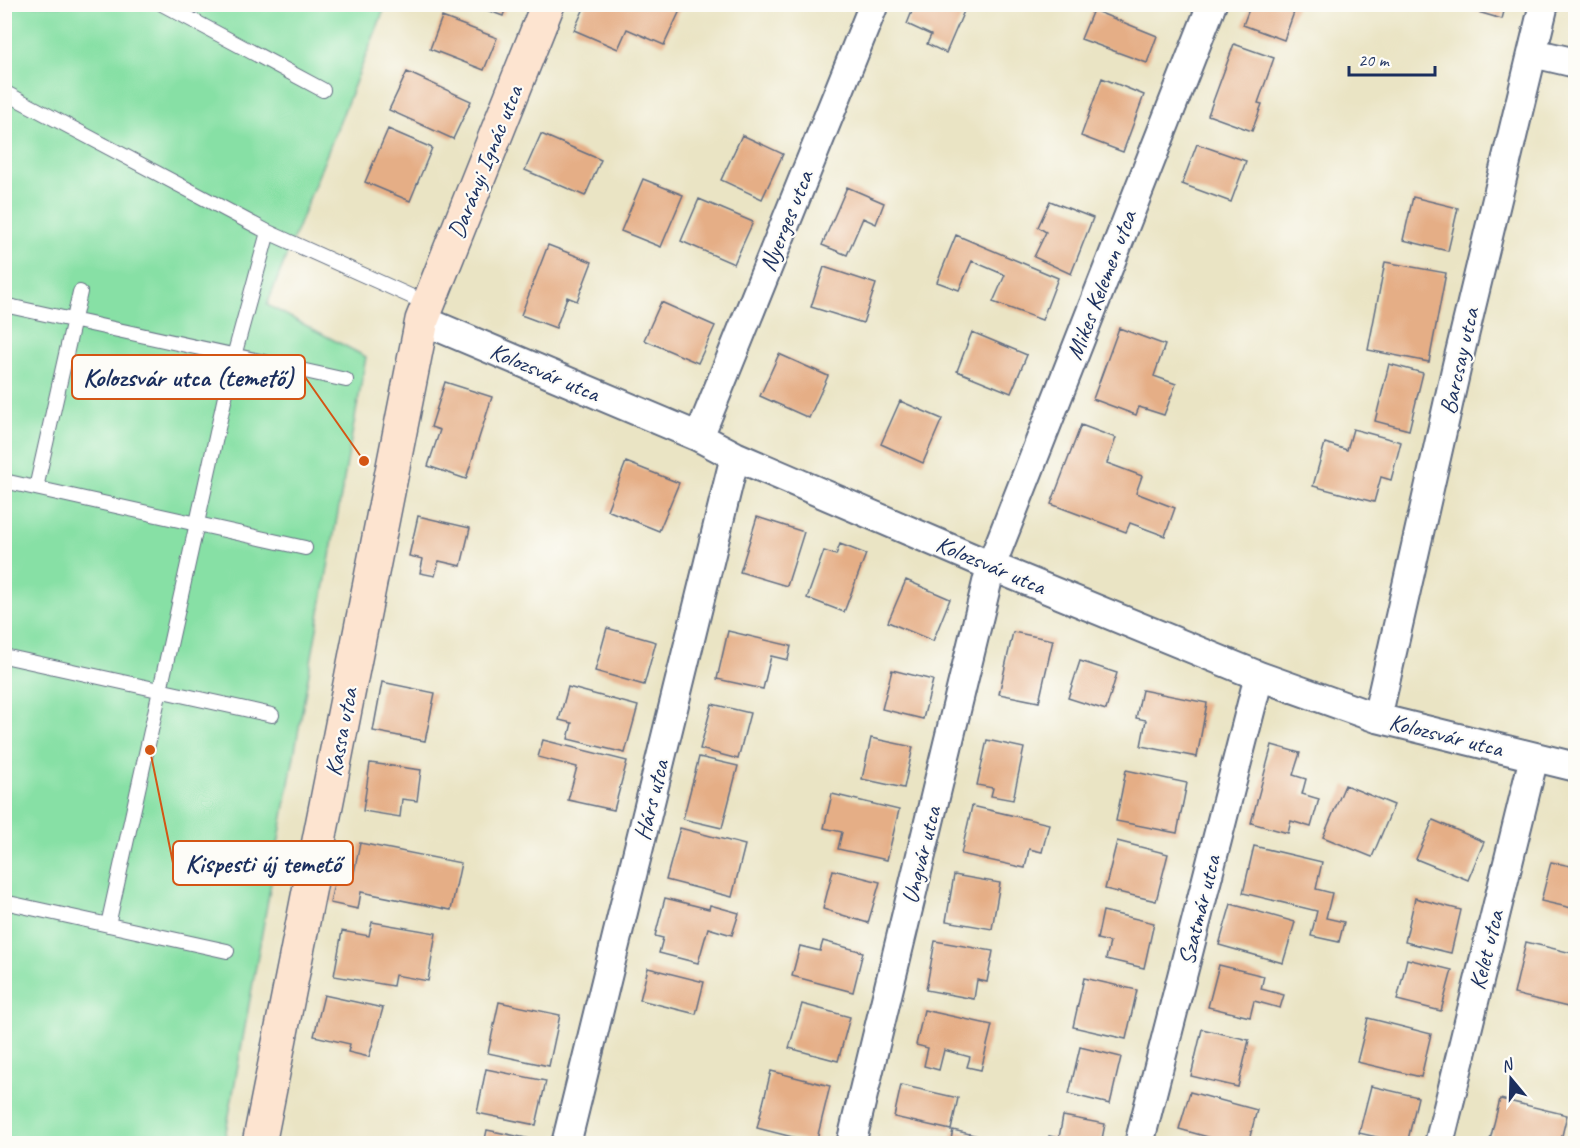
<svg xmlns="http://www.w3.org/2000/svg" width="1580" height="1148" viewBox="0 0 1580 1148" font-family="Caveat,sans-serif">
  <rect width="100%" height="100%" fill="#fdfcf7"/>
  <filter id="ink" filterUnits="userSpaceOnUse"><feTurbulence type="fractalNoise" baseFrequency=".0167" numOctaves="2"/><feDisplacementMap in="SourceGraphic" scale="12" xChannelSelector="R" yChannelSelector="G"/><feConvolveMatrix kernelMatrix="1 2 1 2 8 2 1 2 1" color-interpolation-filters="sRGB"/></filter>
  <filter id="wash" filterUnits="userSpaceOnUse"><feTurbulence type="fractalNoise" baseFrequency=".008" numOctaves="4" result="noise"/><feDisplacementMap in="SourceGraphic" scale="24" xChannelSelector="R" yChannelSelector="G"/><feGaussianBlur stdDeviation="1.35" result="paint"/><feColorMatrix in="noise" values="0 0 0 0 0 0 0 0 0 0 0 0 0 0 0 0 0 1.4 0 .05"/><feComposite in="paint" operator="in"/></filter>
  <g filter="url(#wash)">
    <rect width="100%" height="100%" fill="#eae4c4"/>
    <path fill="#87e0a5" stroke="#518882" stroke-width="1.5" d="M5 5H386L267 305 366 357 224 1143 5 1144Z"/>
    <g id="blocks">
      <path fill="#e5ae86" d="M470 4H507L503 16Z
        M586 4H683L664 45 627 29 618 49 574 30Z
        M915 4H967L946 53 927 44 931 35 907 24Z
        M1251 4H1297L1284 40 1243 25Z
        M1451 4H1506L1502 19Z
        M1093 10 1157 36 1147 63 1081 39Z
        M442 17 497 38 484 70 430 49Z
        M1234 44 1274 58 1258 103 1262 104 1252 131 1208 115Z
        M407 72 471 101 453 139 389 110Z
        M1102 78 1144 95 1123 152 1081 136Z
        M388 129 432 148 410 201 365 182Z
        M541 134 601 160 585 196 525 170Z
        M742 135 783 154 762 199 721 180Z
        M1197 144 1246 161 1231 202 1182 184Z
        M643 179 683 195 661 247 621 231Z
        M847 187 884 203 876 224 863 218 847 255 822 245Z
        M1413 197 1458 208 1448 251 1403 240Z
        M699 199 753 222 734 264 681 241Z
        M1050 201 1093 218 1071 274 1034 257 1046 232 1038 227Z
        M956 235 1058 278 1042 320 993 302 1005 275 972 261 959 290 937 282Z
        M548 245 592 262 577 301 567 297 556 328 521 315Z
        M1385 262 1446 273 1429 362 1368 350Z
        M824 267 876 284 863 323 811 307Z
        M661 302 715 326 698 363 644 340Z
        M1119 328 1165 345 1154 376 1176 384 1164 415 1139 407 1136 415 1093 399Z
        M972 332 1027 355 1011 393 957 371Z
        M779 354 828 376 809 418 760 396Z
        M1389 364 1423 373 1409 430 1375 421Z
        M445 382 492 397 466 479 428 466 440 430 431 427Z
        M900 401 942 419 923 463 881 444Z
        M1081 425 1116 438 1107 463 1142 476 1136 493 1175 508 1165 536 1130 523 1126 532 1051 504Z
        M1353 429 1401 442 1391 480 1381 477 1374 502 1313 486 1325 443 1347 450Z
        M626 462 679 483 659 531 607 510Z
        M418 516 470 528 461 566 439 561 435 576 420 573 423 559 409 556Z
        M757 517 804 532 787 586 740 572Z
        M840 544 866 554 844 612 807 598 824 551 836 555Z
        M906 580 950 599 933 641 888 622Z
        M607 628 656 642 644 685 595 671Z
        M728 631 791 646 788 660 771 656 763 689 717 679Z
        M1013 632 1053 640 1039 702 999 694Z
        M1080 661 1117 673 1106 710 1068 698Z
        M892 670 933 680 923 719 882 709Z
        M382 682 435 693 425 741 373 731Z
        M568 687 638 706 625 753 568 739 572 723 559 720Z
        M1142 690 1207 703 1197 757 1141 746 1146 720 1136 718Z
        M712 704 750 713 738 759 700 749Z
        M871 738 913 747 904 788 862 779Z
        M543 740 627 761 614 810 568 800 577 767 538 757Z
        M987 740 1024 748 1013 800 991 796 993 788 977 785Z
        M1272 745 1300 753 1293 775 1306 779 1302 794 1319 799 1311 827 1291 821 1288 833 1251 823Z
        M699 757 738 766 722 828 683 819Z
        M370 763 421 770 417 801 402 799 400 817 363 811Z
        M1126 770 1187 783 1177 833 1116 821Z
        M1345 785 1394 805 1372 857 1323 837Z
        M832 794 899 810 887 860 838 849 842 832 824 828Z
        M972 806 1049 824 1042 852 1029 849 1025 868 961 854Z
        M1433 820 1484 842 1468 880 1416 859Z
        M680 828 745 845 732 897 666 880Z
        M1117 841 1168 854 1156 901 1105 889Z
        M360 843 461 863 451 910 361 892 358 909 330 903 336 874 353 878Z
        M1254 846 1322 862 1316 889 1332 893 1326 918 1344 922 1339 942 1311 936 1317 911 1243 893Z
        M1551 862 1576 867V909L1541 901Z
        M833 870 880 882 868 923 823 909Z
        M954 875 1000 883 992 929 946 921Z
        M665 898 709 909 710 905 739 913 732 935 708 928 698 963 659 953 663 938 655 936Z
        M1415 898 1461 910 1451 953 1405 942Z
        M1231 904 1295 922 1283 963 1219 945Z
        M1103 911 1154 923 1144 968 1106 959 1110 942 1097 939Z
        M372 922 436 933 428 981 395 975 393 986 334 976 342 931 369 936Z
        M823 941 863 952 853 992 792 976 800 946 820 951Z
        M935 941 993 951 987 982 977 980 974 999 926 990Z
        M1526 942 1576 954V1009L1514 994Z
        M1407 959 1452 970 1441 1011 1397 1000Z
        M1219 965 1264 976 1261 989 1284 995 1280 1008 1254 1001 1250 1017 1208 1007Z
        M648 968 704 982 696 1014 640 1000Z
        M1084 978 1137 990 1126 1039 1073 1027Z
        M324 995 383 1008 369 1057 348 1052 350 1044 314 1036Z
        M499 1002 560 1015 549 1066 488 1053Z
        M802 1004 850 1017 838 1061 789 1048Z
        M924 1010 992 1025 981 1070 967 1067 970 1057 944 1050 939 1070 924 1066 928 1048 916 1045Z
        M1368 1018 1431 1034 1421 1077 1357 1062Z
        M1202 1029 1249 1040 1238 1087 1191 1076Z
        M1080 1047 1121 1057 1110 1104 1069 1094Z
        M486 1069 546 1081 536 1125 477 1113Z
        M771 1071 830 1086 816 1143 757 1128Z
        M901 1085 958 1098 951 1130 894 1117Z
        M1371 1086 1418 1097 1407 1144 1359 1133Z
        M1190 1092 1257 1110 1248 1144H1233L1179 1129Z
        M1500 1099 1567 1115 1560 1144H1489Z
        M1063 1116 1105 1124 1101 1144H1048L1049 1136 1059 1138Z
        M487 1130 531 1139 530 1144H484Z
        M953 1130 1008 1143V1144H950Z"/>
    </g>
  </g>
  <g filter="url(#ink)">
    <use href="#blocks" fill-opacity="0" stroke="#636e82" stroke-width="1.5"/>
    <g fill="none" stroke-linecap="round" stroke-linejoin="round">
      <g stroke="#636e82" stroke-width="16">
        <path id="lane" d="M162 4 323 90
          M4 92 268 232 428 304
          M4 305 346 380
          M4 481 305 548
          M36 488 80 292
          M4 656 272 715
          M4 902 227 951
          M108 925 234 356 268 232"/>
      </g>
      <g stroke="#636e82" stroke-width="32">
        <path id="street" d="M1533 53 1576 63
          M422 320 699 437 735 456 991 566 1259 676 1377 718 1576 767
          M699 437 874 4
          M1377 718 1457 365 1544 4
          M566 1144 735 456
          M851 1144 991 566 1212 4
          M1139 1144 1259 676
          M1439 1144 1534 757"/>
      </g>
      <g stroke="#636e82" stroke-width="36">
        <path id="secondary" d="M259 1144 422 320 548 4"/>
      </g>
      <use href="#lane" stroke="#fff" stroke-width="14"/>
      <use href="#street" stroke="#fff" stroke-width="28"/>
      <use href="#secondary" stroke="#fde4d0" stroke-width="33"/>
    </g>
  </g>
  <g text-anchor="middle" stroke-width="4.5" stroke-linejoin="round" paint-order="stroke">
    <g font-size="24" fill="#1b2f5e" stroke="#fdfcf7">
      <text transform="translate(485 162) rotate(-68)" y="8">Darányi Ignác utca</text>
      <text transform="translate(786 221) rotate(-68)" y="8">Nyerges utca</text>
      <text transform="translate(1101 285) rotate(-69)" y="8">Mikes Kelemen utca</text>
      <text transform="translate(1459 361) rotate(-77)" y="8">Barcsay utca</text>
      <text transform="translate(545 372) rotate(23)" y="8">Kolozsvár utca</text>
      <text transform="translate(991 565) rotate(23)" y="8">Kolozsvár utca</text>
      <text transform="translate(341 732) rotate(-79)" y="8">Kassa utca</text>
      <text transform="translate(1446 735) rotate(14)" y="8">Kolozsvár utca</text>
      <text transform="translate(651 800) rotate(-76)" y="8">Hárs utca</text>
      <text transform="translate(921 855) rotate(-76)" y="8">Ungvár utca</text>
      <text transform="translate(1199 910) rotate(-76)" y="8">Szatmár utca</text>
      <text transform="translate(1486 950) rotate(-76)" y="8">Kelet utca</text>
    </g>
  </g>
  <path fill="none" stroke="#d45514" stroke-width="2" d="M364 461L305 377M150 750L173 863"/>
  <g fill="#d45514" stroke="#fdfcf7" stroke-width="2">
    <circle cx="364" cy="461" r="6"/>
    <circle cx="150" cy="750" r="6"/>
  </g>
  <g fill="#fdfcf7" stroke="#d45514" stroke-width="2">
    <rect x="72" y="355" width="233" height="44" rx="6"/>
    <rect x="173" y="841" width="180" height="44" rx="6"/>
  </g>
  <g font-size="26" text-anchor="middle" font-weight="bold" fill="#1b2f5e">
    <text x="188" y="386">Kolozsvár utca (temető)</text>
    <text x="263" y="872">Kispesti új temető</text>
  </g>
  <rect width="1580" height="1148" fill="none" stroke="#fdfcf7" stroke-width="24"/>
  <g transform="translate(1511 1079) rotate(341)" stroke="#fdfcf7" stroke-width="4.5" paint-order="stroke">
  <path d="M0-4.5L10 22L0 15L-10 22Z" fill="#1b2f5e"/>
  <text y="-9" font-size="16" font-weight="bold" text-anchor="middle" fill="#1b2f5e">N</text>
  </g>
  <path d="M1349 66v9h86v-9" fill="none" stroke="#1b2f5e" stroke-width="3"/>
  <text x="1358" y="66" font-size="18" fill="#1b2f5e" stroke="#fdfcf7" stroke-width="4.5" paint-order="stroke">20 m</text>
</svg>
